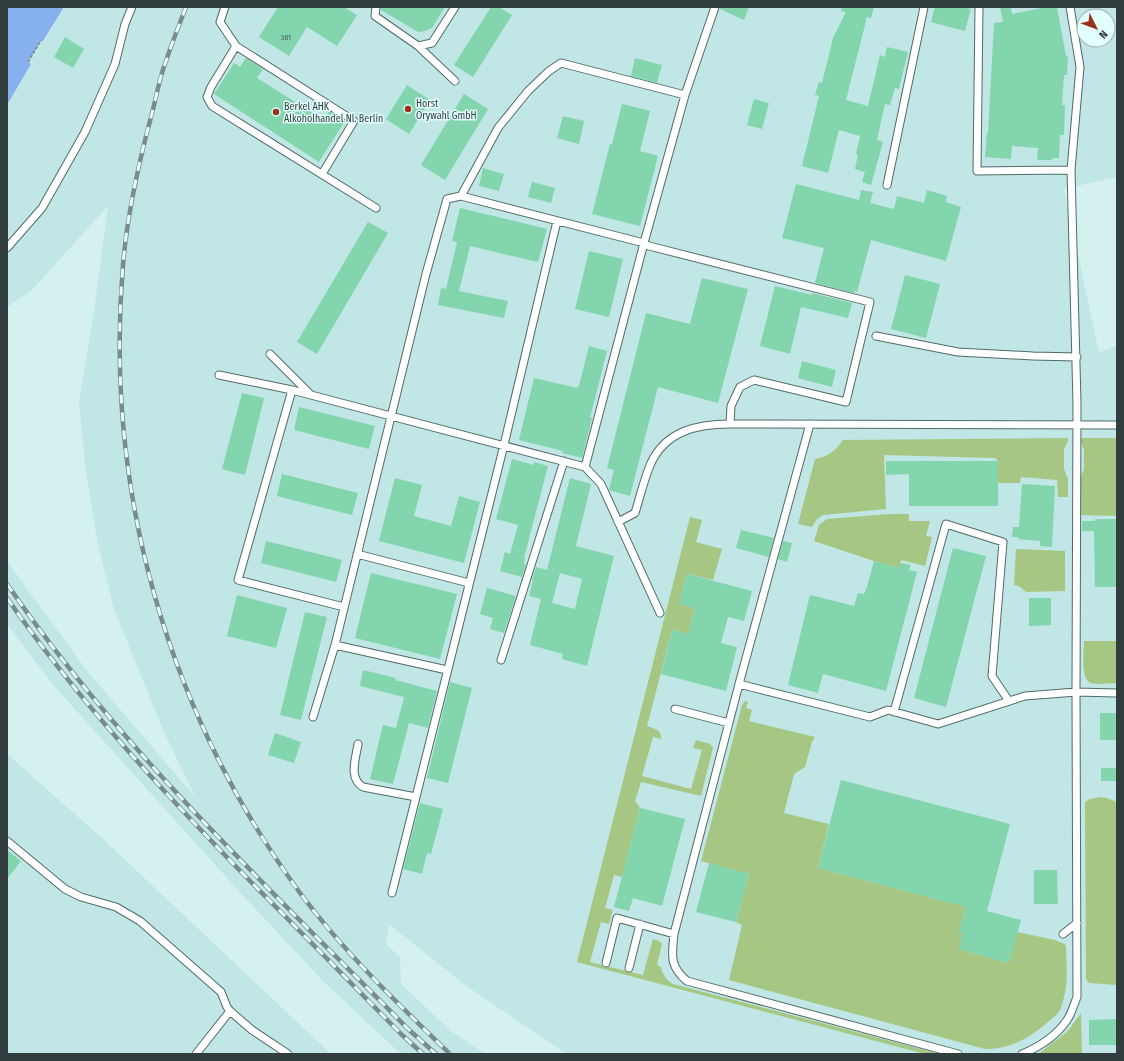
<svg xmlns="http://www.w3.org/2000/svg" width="1124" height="1061" viewBox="0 0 1124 1061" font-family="'Fira Sans Condensed',sans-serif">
  <rect width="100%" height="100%" fill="#d4f0ef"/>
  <path fill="#c0e6e5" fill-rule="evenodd" d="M64 7H1117V177L1064 189 1099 353 1117 345V1054H567L465 985 389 924 386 944 400 957 401 984 451 1031 485 1054H401L324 982 236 888 55 687 7 624V561L87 671 196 798 163 730 114 609 97 540 85 465 79 401 94 311 108 206 32 290 7 307V105L31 64 28 62 41 40 44 41ZM1084 16H1108V40H1084Z
    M7 754 103 839 331 1054H7Z"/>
  <path fill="#a5c783" d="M1068 438V441L1064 449V469L1068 479V497H1058L1057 480 1021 477 1020 483H998V461L995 458 884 455 886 509 823 515 817 519 812 527 798 524 815 459C828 457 836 450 843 440Z
    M1079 438H1117V516L1080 515V479L1084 469V450Z
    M889 514H909V521H930L926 536 932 537 925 566 901 560 899 568 874 561 814 541 819 525 827 519Z
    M690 517 702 520 696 542 722 549 713 580 687 574 679 604 695 608 688 634 672 630 647 726C654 729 662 729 661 739L653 737 642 776 691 789 702 750 693 748 696 740 710 744 713 748 701 796 641 782 635 801 640 808 622 877 614 875 605 908 613 910 609 924 601 922 590 962 643 975 653 939 659 941 662 944 657 965 661 967C662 974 667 981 673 984L940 1054H925L577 962Z
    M1016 549 1065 551V591L1026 592 1019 586 1014 585Z
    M1084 641H1117V683C1111 683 1097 685 1091 683 1080 679 1084 650 1084 641Z
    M745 701 748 702 746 708 752 710 749 721 815 737 812 742 805 767 794 774 784 813 829 824 818 868 966 907 959 932 963 933 959 949 1009 963 1017 932 1055 940 1066 945C1066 959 1068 979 1065 992 1064 998 1062 1005 1060 1010 1057 1015 1051 1019 1047 1023 1029 1038 1009 1050 985 1049L729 980 742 925 736 922 749 874 701 861 742 705Z
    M1100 797 1107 798 1117 802V985L1089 983 1086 979 1085 802 1090 799Z
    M1081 1013 1082 1054H1038L1068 1031Z"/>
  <path fill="#87b1ee" d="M7 7H64L43 41H41L28 62 31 64 7 105Z"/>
  <path fill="#82d5ad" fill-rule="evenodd" d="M278 7H344L357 15 337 46 307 27 289 56 259 37Z
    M381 7H445L432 28 425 31 418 32 381 10Z
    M491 7H499L512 15 473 77 454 65Z
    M720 7H749L744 20 720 9Z
    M842 7H874L871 18 867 17 846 100 868 106 880 55 885 57 887 47 908 52 899 89 895 88 890 105 885 104 877 140 883 142 871 185 862 182 865 172 855 169 858 155 856 154 860 136 839 130 828 173 802 166 819 96 815 95 819 82 822 83 833 38 846 12 841 11Z
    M935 7H963L971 9 965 31 931 22Z
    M1000 7H1011L1012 14 1047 7H1057L1066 56 1068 57 1067 75H1064L1062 105H1065L1064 135H1060L1059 158H1053L1052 160H1037L1038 148 1012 146 1011 159 985 157 987 133H988L994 23 1003 22Z
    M65 37 84 49 73 68 54 57Z
    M246 58 263 69 257 78 324 120 329 111 345 121 319 162 214 94 234 63 240 67Z
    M635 58 662 65 657 83 631 76Z
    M407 85 430 100 409 134 386 119Z
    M464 94 488 109 445 180 421 165Z
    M754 99 769 103 762 129 747 125Z
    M622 104 650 111 640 151 658 156 640 226 592 214 610 144H612Z
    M563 116 584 121 579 144 557 138Z
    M483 168 504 174 499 191 479 186Z
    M532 182 555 188 551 203 528 197Z
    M796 184 859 200 861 190 873 192 870 203 894 209 897 196 924 203 927 190 947 196 946 202 961 207 946 261 871 240 857 292 855 291 854 293 815 283 824 248 782 238Z
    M460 208 547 229 538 262 470 246 459 291 508 301 504 318 438 305 441 288 446 289 457 242 452 241Z
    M368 222 388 233 317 354 297 342Z
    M589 251 623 259 609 317 575 309Z
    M905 275 940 284 926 338 891 329Z
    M702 278 748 289 718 403 658 387 630 496 609 490 614 470 607 468 646 313 690 324Z
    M775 286 812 295V293L852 303 848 318 801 307 790 354 760 346Z
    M589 346 607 351 590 418H592L582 458 562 453 563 451 519 440 534 378 577 388 578 386H579Z
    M802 361 836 370 832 387 798 378Z
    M242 393 264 398 245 475 222 469Z
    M299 407 375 426 369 449 294 430Z
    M512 459 534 465V462L548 466 524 558H525L524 564 526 565 522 577 500 571 505 552 510 554 518 525 496 519Z
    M886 461H998V506H909V474L886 475Z
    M282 474 358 493 352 515 277 496Z
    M395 478 422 485 414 516 451 526 459 496 480 502 464 563 379 541Z
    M570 478 591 484 576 546 614 556 587 666 562 659 563 654 530 645 541 599 529 596 533 580H532L536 567 547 570ZM560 573 582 579 575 609 552 603Z
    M1022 484 1055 486 1052 547 1040 546V541L1018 539V537H1012L1013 527H1019Z
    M1095 519H1117V587H1095L1094 531H1082V521H1095Z
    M741 530 774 538 769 557 736 548Z
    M266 541 342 560 336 582 261 563Z
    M783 541 792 543 787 562 778 559Z
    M953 548 986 556 946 707 914 698Z
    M874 561 899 568 900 563 911 565 909 570 917 572 886 691 823 674 818 693 788 685 810 595 854 606 858 593 864 594 867 587Z
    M371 573 457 594 440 659 355 638Z
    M687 574 752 591 744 621 728 617 721 643 737 647 726 691 661 674 672 630 688 634 695 608 679 604Z
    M487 588 516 596 504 633 490 629 493 618 480 614Z
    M237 595 287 608 276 648 227 636Z
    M1029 598H1051V625L1029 626Z
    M305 612 327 617 301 720 280 715Z
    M363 670 396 678 395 680 437 691 428 728 409 723 393 784 370 779 383 725 396 728 404 697 360 686Z
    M450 682 472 688 448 783 427 778Z
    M1100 713H1117V740H1100Z
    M275 733 301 742 294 763 268 755Z
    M1101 768H1117V781H1101Z
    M841 780 1010 824 987 911 1021 920 1009 963 959 949 963 933 959 932 966 907 818 868Z
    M420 803 443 809 431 854 427 853 422 874 403 869Z
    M640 808 685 819 662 906 633 898 629 911 614 907Z
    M7 850 21 861 7 879Z
    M709 863 749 874 736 922 696 912Z
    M1034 870H1057L1058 904H1034Z
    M1117 1019V1045H1089V1020Z"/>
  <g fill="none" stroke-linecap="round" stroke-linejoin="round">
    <g stroke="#516a69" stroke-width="9">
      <path id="lane" d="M225 7 220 22 236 46 354 121 322 174
        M376 7 375 16 418 46 432 43 455 7
        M979 8 977 171 1071 170
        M236 46 211 87 207 97 212 106 376 208
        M418 46 455 81
        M887 185 924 7
        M461 196 644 243 649 246 870 302 846 402 754 380 740 387 731 406 730 424
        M7 248 42 208 85 132 115 64 125 24 132 7
        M876 336 958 352 1033 356 1077 357
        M270 354 310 394
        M219 375 292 390 585 467 601 484 660 613
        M292 390 238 580 344 607
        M810 424 739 684 674 934C672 955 669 966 687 981L958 1054
        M585 467 644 243 685 95 715 7
        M618 522 635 513C640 497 644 479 651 463 666 431 697 424 730 424L1117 425
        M357 554 469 583
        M335 645 447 670
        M501 660 564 461
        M739 684 870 717 888 710 938 724 1025 696 1076 692 1117 693
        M675 709 729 723
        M894 712 946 524 1003 542 992 676 1009 701
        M313 717 335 645 426 274 447 199 461 196 498 128 528 91 549 71 561 63 685 95
        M358 744C356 758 348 778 363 787L416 797
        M7 841 65 889 81 897 116 907 140 921 221 992 227 1007 230 1011 252 1030 288 1054
        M392 893 504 445 557 221
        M1063 934 1077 923
        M606 963 617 918 674 934
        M629 968 640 924
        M196 1054 230 1011
        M1022 1054C1039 1047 1057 1035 1067 1020 1072 1013 1074 1004 1077 997L1076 692 1077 403 1071 170 1080 67 1070 7"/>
    </g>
    <path stroke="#7d8f8f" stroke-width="2" stroke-dasharray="3 2" stroke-linecap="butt" d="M28 62 41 40"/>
    <use href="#lane" stroke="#fff" stroke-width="7"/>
    <g stroke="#798b8b" stroke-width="4.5">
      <path id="rail" d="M186 7C179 25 172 43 166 61 159 79 156 99 151 117 138 166 127 215 123 265 104 490 167 711 300 893 344 952 397 1003 450 1054
        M7 584C120 749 267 886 407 1028L436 1054
        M7 598C79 702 165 794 253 884 303 934 352 984 401 1034L423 1054"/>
    </g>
    <use href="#rail" stroke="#e2fefd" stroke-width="3" stroke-dasharray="9" stroke-linecap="butt"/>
  </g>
  <g fill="#9a3119" stroke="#e2fefd" stroke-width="1.5">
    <circle cx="408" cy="109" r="4"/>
    <circle cx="276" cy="112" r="4"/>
  </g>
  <g text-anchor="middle" stroke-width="3" stroke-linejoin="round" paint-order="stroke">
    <g font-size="8" fill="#466359">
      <text x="286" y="40">361</text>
    </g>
    <g font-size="10" fill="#323d3d" stroke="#e2fefd" text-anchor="start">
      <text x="416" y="107">Horst<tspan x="416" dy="12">Orywahl GmbH</tspan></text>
      <text x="284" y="110">Berkel AHK<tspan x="284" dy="12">Alkoholhandel Nl. Berlin</tspan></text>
    </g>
  </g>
  <rect width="1124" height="1061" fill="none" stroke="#323d3d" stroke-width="16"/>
  <g transform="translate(1096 28) rotate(132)"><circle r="19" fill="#e2fefd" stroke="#9cb1b0"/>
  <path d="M0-3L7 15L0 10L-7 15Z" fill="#9a3119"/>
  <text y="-6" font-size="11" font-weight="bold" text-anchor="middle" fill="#323d3d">N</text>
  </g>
</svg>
